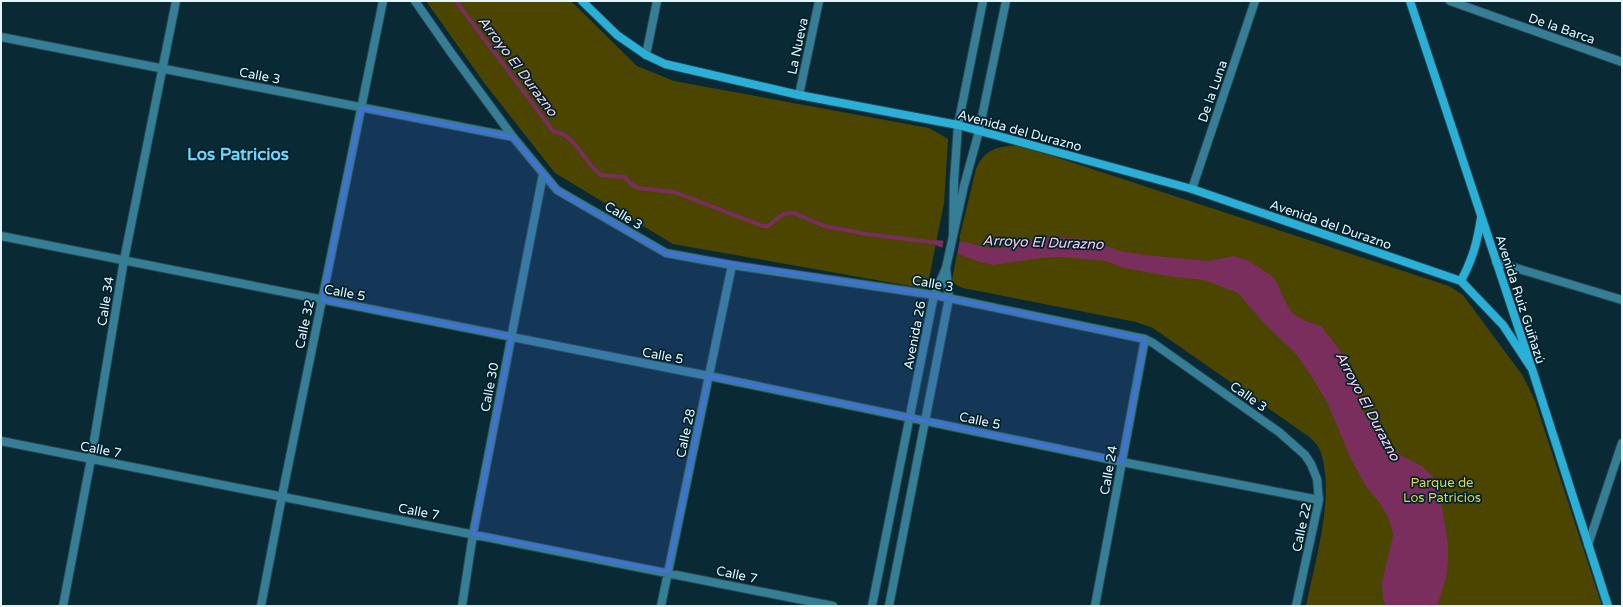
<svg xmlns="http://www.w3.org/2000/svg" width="1623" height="607" viewBox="0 0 1623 607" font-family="'Varela Round',sans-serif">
  <rect width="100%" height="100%" fill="#092a35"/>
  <path fill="#4b4500" d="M426 1H571L637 66 674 81 929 128 948 139 944 203 927 289 673 244 555 173 485 84Z
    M1019 145 1449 286 1463 295 1523 376 1535 401 1602 606H1306C1315 561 1335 497 1321 453 1319 446 1314 441 1308 436L1153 328 1136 322 963 288 958 286 952 281 960 235 976 169C985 148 998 147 1019 145Z"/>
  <path fill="#792e5e" d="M1048 237 1088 239 1120 251 1145 255 1208 261 1234 256 1249 261 1272 276 1277 283 1286 303 1293 314 1308 322 1321 326 1345 357 1354 374 1361 409 1394 449 1402 456 1423 467 1432 476 1439 489 1448 544V560L1446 578 1437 606H1386L1383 599 1382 582 1393 535 1389 519 1380 503 1365 485 1351 459 1327 402 1313 379 1297 355 1262 321 1238 293 1204 280 1174 277 1124 268 1106 261 1062 257 1041 258 993 265 977 261 927 242 934 240 965 242 988 248H1002L1023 242Z"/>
  <path fill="#092a35" d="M944 238 960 239 957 255 942 249Z"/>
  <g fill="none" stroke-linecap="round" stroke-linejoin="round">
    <path stroke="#792e5e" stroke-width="4" d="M456 1 553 131 565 135 573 142 593 168 601 175 625 177 631 184 638 188 674 192 763 226H768L783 214 794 213 824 226 866 234 931 242"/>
    <g stroke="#284651" stroke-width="10">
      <path id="minor" d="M415 1 452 54 513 137 557 190 666 253 732 265 934 295 1145 339 1153 343 1279 432 1305 455 1311 464 1317 479 1319 500 1296 606
        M983 1 958 125 954 182 953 236 964 186 979 131 1006 1
        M1450 1 1622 62
        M1 37 513 137
        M646 55 657 1
        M799 95 819 1
        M1192 189 1255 1
        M1 236 709 376 1122 462 1319 500
        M1496 262 1622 300
        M1 441 833 606
        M1588 545 1622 443
        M63 606 91 459 124 260 176 1
        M261 606 282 496 383 1
        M462 606 473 534 543 174
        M661 606 732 265
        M872 606 934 295 946 268 953 236
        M889 606 949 298 946 268
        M1095 606 1145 339"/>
    </g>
    <g stroke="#284651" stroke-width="10">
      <path id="secondary" d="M582 1 617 35 646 55 665 64 799 95 958 125 1192 189 1461 281 1503 325 1532 369
        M1410 1 1532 369 1608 606
        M1461 281C1473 258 1477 243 1481 218"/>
    </g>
    <use href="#minor" stroke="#357e96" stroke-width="8"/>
    <use href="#secondary" stroke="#2aafd7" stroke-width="8"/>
  </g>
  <path fill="#456fdf" fill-opacity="0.2" stroke="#456fdf" stroke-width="3" stroke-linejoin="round" d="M361 108 513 137 557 190 666 253 934 295 1145 339 1122 462 709 376 668 572 473 534 511 337 322 300Z"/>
  <g text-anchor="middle" stroke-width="3.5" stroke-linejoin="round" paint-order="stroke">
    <g font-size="13" fill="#e3f5fd" stroke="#00212b">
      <text transform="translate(1562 28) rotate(19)" y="5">De la Barca</text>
      <text transform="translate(797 46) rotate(-78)" y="5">La Nueva</text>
      <text transform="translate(260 75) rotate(11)" y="5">Calle 3</text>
      <text transform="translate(1212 91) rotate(-71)" y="5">De la Luna</text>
      <text transform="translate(1020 130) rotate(15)" y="5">Avenida del Durazno</text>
      <text transform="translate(624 215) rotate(31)" y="5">Calle 3</text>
      <text transform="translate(1331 224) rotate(19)" y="5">Avenida del Durazno</text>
      <text transform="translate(933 283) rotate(10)" y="5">Calle 3</text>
      <text transform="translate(345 292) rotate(11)" y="5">Calle 5</text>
      <text transform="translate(1521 299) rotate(72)" y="5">Avenida Ruiz Guiñazú</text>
      <text transform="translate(105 301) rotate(-81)" y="5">Calle 34</text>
      <text transform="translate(304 324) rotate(-78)" y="5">Calle 32</text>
      <text transform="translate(914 335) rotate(-79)" y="5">Avenida 26</text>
      <text transform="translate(663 355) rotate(11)" y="5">Calle 5</text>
      <text transform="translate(489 387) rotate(-79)" y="5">Calle 30</text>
      <text transform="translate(1249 396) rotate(35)" y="5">Calle 3</text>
      <text transform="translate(980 420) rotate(12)" y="5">Calle 5</text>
      <text transform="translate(685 433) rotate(-78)" y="5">Calle 28</text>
      <text transform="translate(101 449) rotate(11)" y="5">Calle 7</text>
      <text transform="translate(1108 470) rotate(-80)" y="5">Calle 24</text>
      <text transform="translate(419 511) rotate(11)" y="5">Calle 7</text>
      <text transform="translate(1301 527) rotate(-78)" y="5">Calle 22</text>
      <text transform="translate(737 574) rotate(12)" y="5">Calle 7</text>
    </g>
    <g font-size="13" fill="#dfd34f" stroke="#00212b">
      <text x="1442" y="487">Parque de<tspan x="1442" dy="15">Los Patricios</tspan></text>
    </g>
    <g font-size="14" font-style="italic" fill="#fbcee7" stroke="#00212b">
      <text transform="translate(518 66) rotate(53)" y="5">Arroyo El Durazno</text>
      <text transform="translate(1043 242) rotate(2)" y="5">Arroyo El Durazno</text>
      <text transform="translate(1368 406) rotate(62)" y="5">Arroyo El Durazno</text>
    </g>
    <g font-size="17" font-weight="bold" fill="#71d6fa" stroke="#00212b">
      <text x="238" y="160">Los Patricios</text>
    </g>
  </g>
  <rect width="1623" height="607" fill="none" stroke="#e3f5fd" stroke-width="4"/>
</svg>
